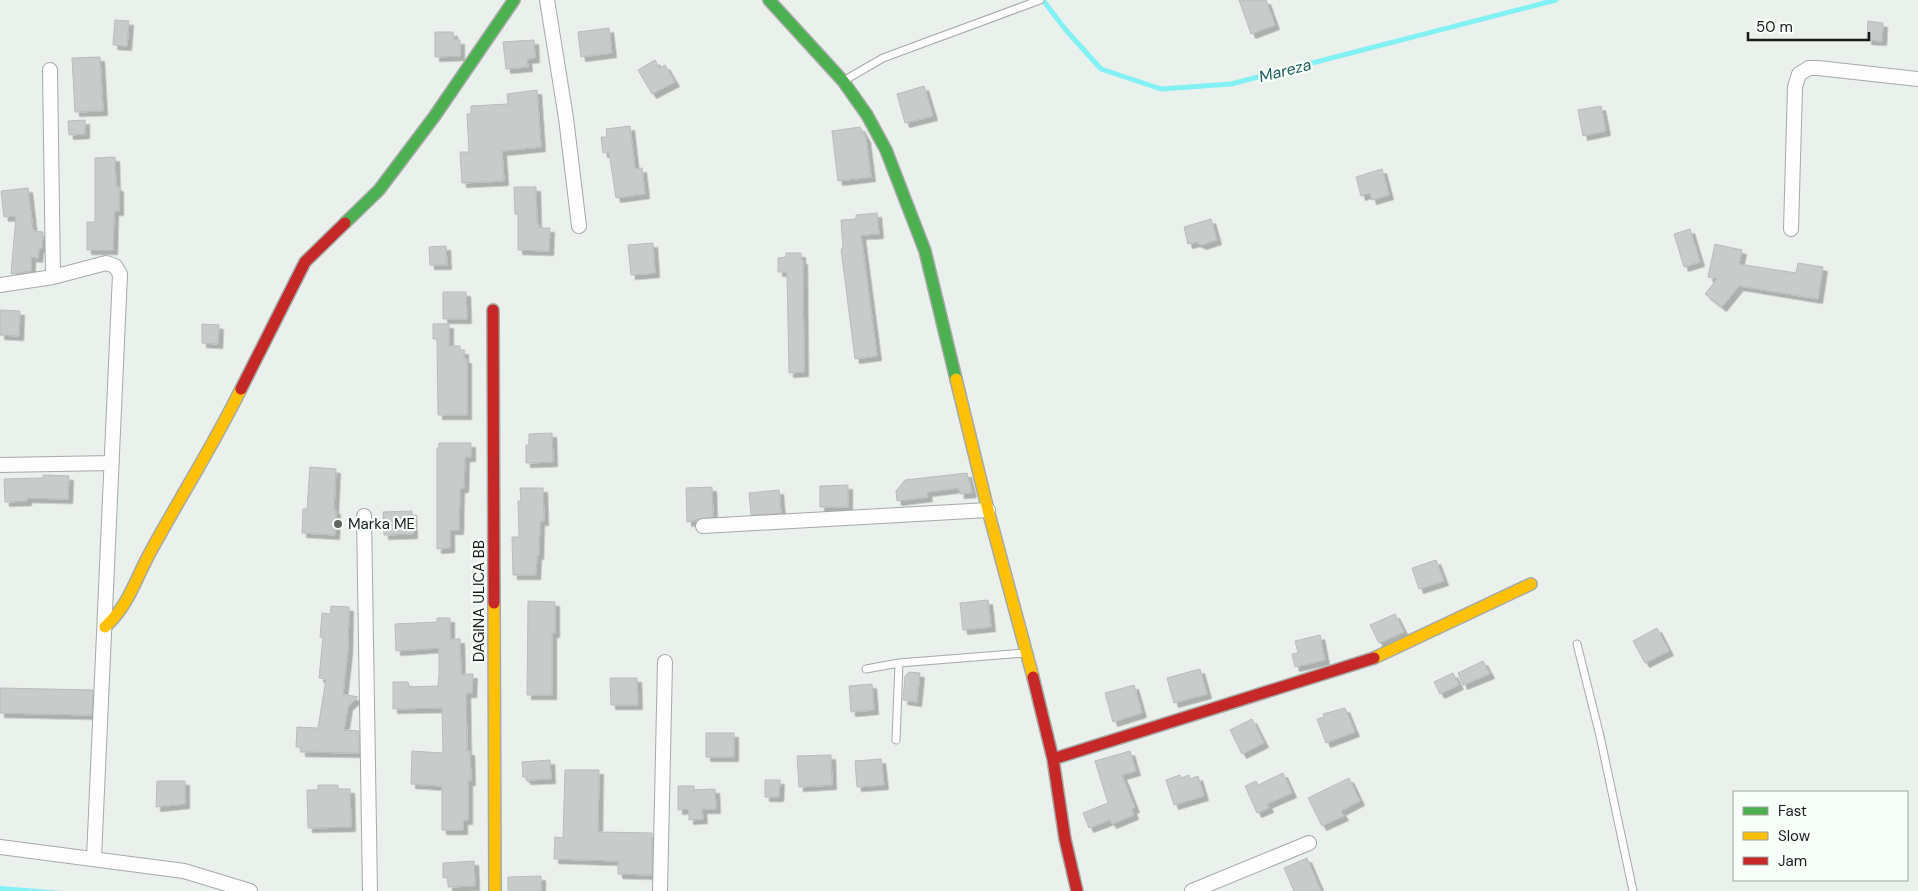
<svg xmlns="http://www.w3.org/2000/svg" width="1918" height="891" viewBox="0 0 1918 891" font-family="'DM Sans',sans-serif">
  <defs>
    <filter id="shadow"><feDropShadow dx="4.5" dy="4.5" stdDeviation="0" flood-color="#0004"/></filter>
  </defs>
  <rect width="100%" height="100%" fill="#eaf0ec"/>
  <path fill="#81f1f3" d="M0 886 63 891H0Z"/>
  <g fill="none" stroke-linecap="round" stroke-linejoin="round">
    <path stroke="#81f1f3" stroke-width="5" d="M1043 0 1065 29 1101 69 1161 89 1231 84 1556 0"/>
  </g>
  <path fill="#c7ccca" stroke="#b8bdba" filter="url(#shadow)" d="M1239 0H1266L1275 25 1251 34Z
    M115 20 129 21 127 46 113 45Z
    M1868 21 1883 23 1882 41 1867 40Z
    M609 28 612 53 581 57 578 32Z
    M435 32H453L454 40H460V56L435 57Z
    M534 40 535 58 527 59 528 67 506 69 503 42Z
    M100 57 103 111 75 112 72 58Z
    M655 60 659 68 665 65 675 82 652 94 638 70Z
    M924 86 933 116 905 123 897 94Z
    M537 90 541 147 502 151 504 181 462 183 460 152H469L467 114H471V106L508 104 507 94Z
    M1601 106 1606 131 1583 136 1578 110Z
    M85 120V134L69 135 68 121Z
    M630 126 635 169 642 168 645 194 616 198 609 152 603 153 601 137H607L606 129Z
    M860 127 866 138 871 177 838 181 832 131Z
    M115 157 116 187H119V211H114L113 250H87V222H95V158Z
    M1382 169 1389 195 1372 200 1370 193 1361 196 1356 177Z
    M514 187H536L537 224H539V228H550L549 251 518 250V214H515Z
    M28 188 33 231 43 232 42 248H39L38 258 31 257V271L11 274 16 216 4 217 1 191Z
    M877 213 879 234 861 235 877 356 855 359 841 249H843L841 220 856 219V215Z
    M1211 219 1217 240 1202 245 1196 242 1188 244 1184 227Z
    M1690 229 1700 262 1684 267 1674 234Z
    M653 243 655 273 631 275 628 245Z
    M1715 244 1742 250 1739 264 1796 273 1798 263 1823 267 1818 299 1739 286 1722 307 1705 294 1717 279 1708 277Z
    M446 246 447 265H430L429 247Z
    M786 253H801V260H803L804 372 789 373 787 272H778V258L786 257Z
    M443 292H466L467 319H443Z
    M0 310 20 311 19 336 0 335Z
    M202 324 219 325 218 344 202 343Z
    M433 324H449V346H460V350H464V359H467V415H438L437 339H433Z
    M552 433 553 462 526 463V445H529V434Z
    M439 443H471V457H465L464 488H460L459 530H450V548L437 549V448H439Z
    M310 467 336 469 334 510H336L335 535 302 533 303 509H307Z
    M967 473 972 493 960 494 959 488 927 492 928 497 897 501 896 491 905 480Z
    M43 475 69 476 68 499 27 498V501L5 502 4 479 43 478Z
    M848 485V507H820V486Z
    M712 487 713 517 687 522 686 488Z
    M520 488H543L544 521H540L539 555H537L536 575H513L512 537H519L518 501H521Z
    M779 490 781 513 751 515 749 493Z
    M412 511 413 534 384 535 383 512Z
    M1436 560 1444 581 1419 589 1412 568Z
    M988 600 991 627 963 630 960 603Z
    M528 601 555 602V633H552V695H527Z
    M331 606 349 607 348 650 343 694 358 697 348 706 344 730 359 731V753L301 752V747H296L297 727 318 728 326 679 319 678 323 637H320L322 613 330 614Z
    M1395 614 1404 632 1379 643 1370 625Z
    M437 618H450V639H460L461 674H473L472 693H466L467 751H470L471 781H468V820H463V830H442V786L411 784 412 751 443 753 442 708 393 709V682H408L409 687 438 686 439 674V648L396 651 395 624 437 622Z
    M1657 628 1669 651 1645 663 1633 641Z
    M1320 635 1325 660 1295 667 1292 654 1298 653 1295 641Z
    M1483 661 1490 674 1463 685 1458 673Z
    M1200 669 1207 694 1174 703 1167 678Z
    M909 672 920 673 917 702 903 700 905 676Z
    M1453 673 1459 685 1440 694 1434 682Z
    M610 678H637L638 705H611Z
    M872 684 874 710 851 712 849 686Z
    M1134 685 1142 713 1113 722 1105 693Z
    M0 688 93 690 92 715 0 713Z
    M1345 708 1355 732 1326 743 1317 719 1324 717 1323 714Z
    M1252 719 1264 743 1242 754 1230 730Z
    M706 733H734V757H706Z
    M1130 751 1136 771 1122 775 1135 808 1132 809 1134 815 1112 824 1110 820 1089 828 1083 813 1108 803 1095 761Z
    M831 755 832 785 799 787 797 756Z
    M881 759 884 785 857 787 855 761Z
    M550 760 551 779 526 780V777H523L522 762Z
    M565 770H599L598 832 652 833V875L618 874V861L554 859 555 837 563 838Z
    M1283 773 1292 793 1267 804 1269 808 1257 813 1245 786 1256 781 1258 785Z
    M1180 775 1181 778 1189 775 1190 779 1198 776 1204 796 1174 805 1166 780Z
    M1349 778 1360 801 1341 811 1344 816 1322 826 1308 798Z
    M765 780H780L779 797H765Z
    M157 781H185V804L156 807Z
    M318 785H338V789H350L351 827 308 828 307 790H318Z
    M678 786H694V790L715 789 716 809H702L703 819 689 820V809L678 810Z
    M1307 858 1321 891H1294L1284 868Z
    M474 861 475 886 448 887V877L443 878V863Z
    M541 876V891H508V877Z"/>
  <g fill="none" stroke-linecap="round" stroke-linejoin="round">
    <g stroke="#a5aaa7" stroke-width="9">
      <path id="lane" d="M845 80 883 58 1040 0
        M1577 644 1600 736 1633 891
        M866 669 899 663 1025 653
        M896 740 899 663"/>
    </g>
    <g stroke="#a5aaa7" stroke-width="16">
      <path id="street" d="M547 0 566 118 579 226
        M50 70 53 277
        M1791 229 1795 87 1799 74 1809 68H1818L1918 79
        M0 285 53 277 106 263 115 266 120 274 94 858
        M0 465 112 463
        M364 516 370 891
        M703 526 988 510
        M0 847 184 871 250 891
        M660 891 665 662
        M1192 891 1309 843"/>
    </g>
    <g stroke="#a5aaa7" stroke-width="14">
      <path id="fast" d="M769 0 843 81 867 115 886 150 925 251 956 379
        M345 223 379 190 434 117 514 0"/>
    </g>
    <g stroke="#a5aaa7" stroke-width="14">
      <path id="slow" d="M956 379 988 510 1033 677
        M494 603 495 891
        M105 627C130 604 136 577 152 549 181 496 214 444 241 389
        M1374 658 1531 584"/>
    </g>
    <g stroke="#a5aaa7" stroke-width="14">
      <path id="jam" d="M493 310 494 603
        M241 389 305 262 345 223
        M1033 677 1053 759 1065 839 1077 891
        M1053 759 1374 658"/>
    </g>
    <use href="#lane" stroke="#fcfdfc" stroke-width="7"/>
    <use href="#street" stroke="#fcfdfc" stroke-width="14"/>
    <use href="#fast" stroke="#4caf50" stroke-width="11"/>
    <use href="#slow" stroke="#ffc107" stroke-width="11"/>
    <use href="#jam" stroke="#c62828" stroke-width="11"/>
  </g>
  <circle fill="#616663" stroke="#f8fffa" stroke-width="2" cx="338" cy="524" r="5"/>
  <g text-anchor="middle" stroke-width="4.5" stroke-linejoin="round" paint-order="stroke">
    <g font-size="15" fill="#171c19" stroke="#f8fffa" text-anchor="start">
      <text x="348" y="529">Marka ME</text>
    </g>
    <g font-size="15" fill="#171c19" stroke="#f8fffa">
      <text transform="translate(479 601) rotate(-90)" y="5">DAGINA ULICA BB</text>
    </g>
    <g font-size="16" font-style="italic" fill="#1c5d5f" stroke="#f8fffa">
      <text transform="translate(1285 70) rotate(-14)" y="6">Mareza</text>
    </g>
  </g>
  <rect x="1733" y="791" width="175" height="90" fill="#f8fffa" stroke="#9ea4a0"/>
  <rect x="1743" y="807" width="25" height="8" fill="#4caf50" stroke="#9ea4a0"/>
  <text x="1778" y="816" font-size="15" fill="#171c19">Fast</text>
  <rect x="1743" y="832" width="25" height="8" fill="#ffc107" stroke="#9ea4a0"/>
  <text x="1778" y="841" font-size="15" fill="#171c19">Slow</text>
  <rect x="1743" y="857" width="25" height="8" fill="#c62828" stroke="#9ea4a0"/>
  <text x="1778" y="866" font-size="15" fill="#171c19">Jam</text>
  <path d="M1748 32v8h121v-8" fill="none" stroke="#171c19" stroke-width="2.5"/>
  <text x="1756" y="32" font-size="15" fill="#171c19" stroke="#f8fffa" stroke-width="4" paint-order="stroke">50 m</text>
</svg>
